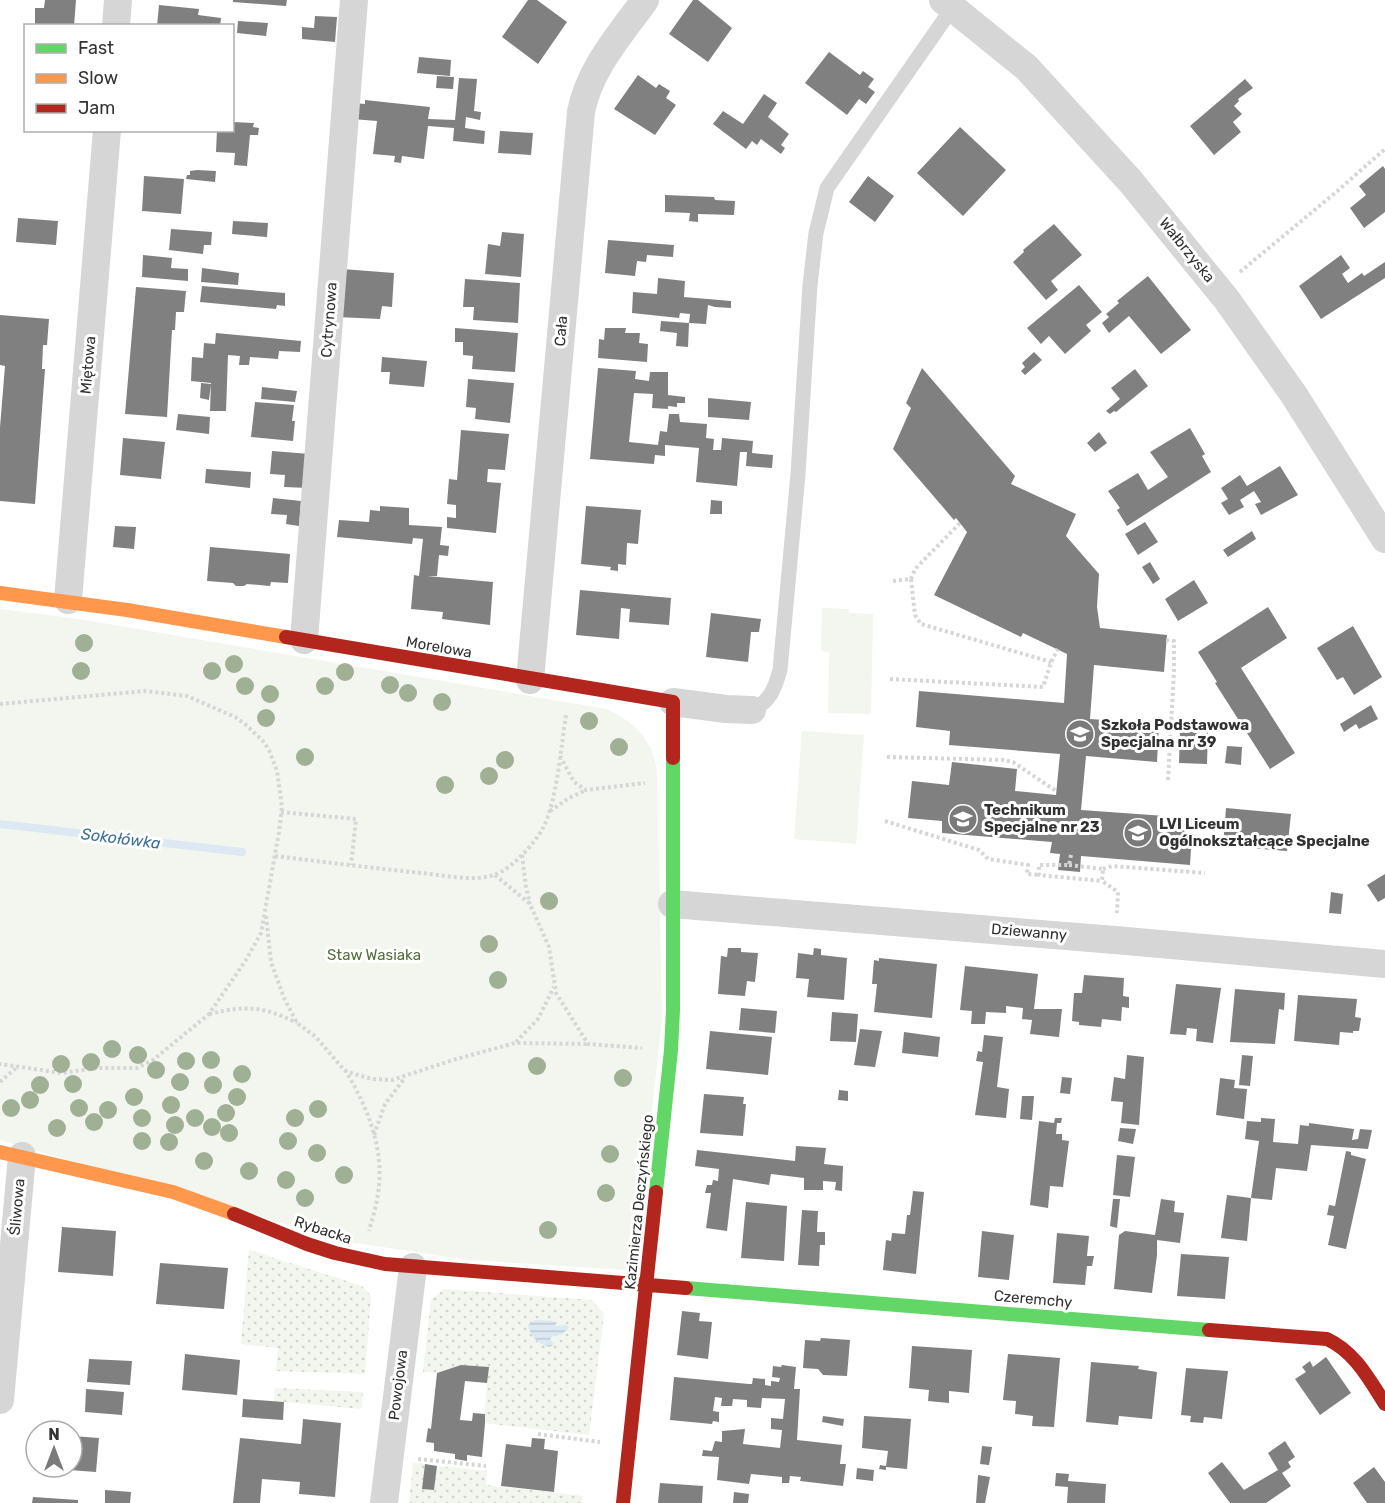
<svg xmlns="http://www.w3.org/2000/svg" width="1385" height="1503" viewBox="0 0 1385 1503" font-family="Rubik,sans-serif">
  <defs>
    <pattern id="grass-dots" width="8" height="8" patternUnits="userSpaceOnUse" patternTransform="scale(1.5)"><rect width="8" height="8" fill="#f2f6ee"/><path d="M2 2h.1M6 6h.1" fill="none" stroke="#d0d3cd" stroke-width="1.8" stroke-linecap="round"/></pattern>
    <pattern id="water-rules" width="6" height="5" patternUnits="userSpaceOnUse" patternTransform="scale(1.5)"><rect width="6" height="5" fill="#dce9f3"/><path d="M0 2.5h6" fill="none" stroke="#bdc8d1"/></pattern>
  </defs>
  <rect width="100%" height="100%" fill="#fff"/>
  <path fill="url(#grass-dots)" d="M249 1250 362 1286 371 1296 365 1374 276 1371 278 1348 241 1344Z
    M445 1289 592 1300 604 1314 589 1435 484 1423 488 1367 461 1365 437 1373 423 1372 431 1299Z
    M275 1388 363 1392 361 1409 274 1401Z
    M413 1463 425 1464 423 1489 434 1490 437 1466 487 1471 486 1485 583 1496 582 1503H409Z"/>
  <path fill="#f2f6ee" d="M822 608 849 609V613L873 614 871 714 828 713 829 652 821 651Z
    M0 609 79 619 606 709C634 721 652 740 657 770L662 1021 634 1265 626 1270 469 1260 342 1241 0 1140Z
    M802 731 864 735 856 844 794 839Z"/>
  <path fill="url(#water-rules)" d="M535 1320 553 1321 556 1326 567 1325 569 1328 561 1335 553 1336 550 1339 554 1344 550 1347C539 1344 530 1337 528 1325Z"/>
  <g fill="none" stroke-linecap="round" stroke-linejoin="round">
    <path stroke="#dce9f3" stroke-width="8" d="M0 824 242 852"/>
  </g>
  <path fill="#808080" d="M45 0H76L74 26H35V8H44Z
    M233 0H287L286 6 233 2Z
    M528 0H537L567 22 538 64 502 37Z
    M693 0H698L732 28 708 62 669 34Z
    M159 5 199 9 198 15 221 18 220 26H157Z
    M315 16 337 17 335 42 302 39V27L314 28Z
    M238 21 268 23 266 36 237 33Z
    M829 52 860 75 863 71 874 79 868 87 875 92 866 104 859 99 847 115 805 83Z
    M419 57 451 60 450 76 417 73Z
    M638 75 656 88 659 84 670 91 666 98 676 105 655 135 614 109Z
    M437 76 454 77 453 89 436 88Z
    M459 78 477 79 474 111 481 112 480 120 466 117 465 128 485 131 484 144 453 141 454 128 428 126 424 159 402 156 401 163 394 162 395 156 373 154 377 121 352 119 353 103 365 104V100L430 107 428 119 455 120Z
    M1245 79 1253 88 1238 99 1239 101 1234 106 1242 114 1233 122 1241 132 1214 155 1190 126Z
    M764 94 777 103 768 117 789 134 781 145 785 148 781 154 761 139 757 145 752 141 746 149 713 124 723 111 743 124Z
    M232 122 254 123 253 127 259 128 258 135H250L247 166 234 165 235 153 216 152 217 130H232Z
    M960 127 1006 170 963 216 917 173Z
    M500 131 533 133 531 155 498 153Z
    M1383 166 1385 169V212L1364 228 1350 208 1366 195 1359 186Z
    M197 170 216 171 215 182 186 179 187 175H190V171Z
    M144 176 184 179 181 214 142 211Z
    M868 176 894 196 875 222 849 202Z
    M665 195 714 197 715 200 735 201 734 215 698 214V222L689 221 690 213 665 212Z
    M18 218 58 221 56 245 16 242Z
    M233 221 268 223 267 237 232 234Z
    M1054 224 1082 255 1051 281 1058 290 1046 300 1013 262 1024 252 1023 250Z
    M171 229 212 232 211 245H204L203 254 169 250Z
    M502 232 524 234 521 277 485 274 488 244 500 246Z
    M608 240 674 245 673 257 647 255 646 262 637 261 635 276 605 273Z
    M143 255 172 258 171 268 188 269V281L142 277Z
    M1341 255 1350 268 1342 274 1348 283 1362 273 1364 276 1385 262V278L1321 319 1299 286Z
    M202 268 239 273 238 285 201 282Z
    M342 269 394 273 392 307 382 306 380 319 337 317Z
    M1148 276 1191 330 1161 354 1129 316 1109 333 1102 323 1109 317 1106 314 1119 303 1117 301Z
    M658 278 685 281 684 297 731 301V308L715 307 708 305 706 324 689 323 688 347 676 346 677 333 660 331 661 321 689 323 690 314 680 313 679 318 632 313 633 292 657 294Z
    M465 279 520 283 518 323 473 320 474 307H463Z
    M1079 285 1102 312 1086 325 1091 331 1065 354 1049 336 1041 344 1027 328Z
    M202 286 285 293V306L277 305 276 309 200 302Z
    M136 287 186 291 184 312H176L175 330H172L167 417 125 414Z
    M0 315 49 319 47 345H43L42 369H45L35 504 0 501V427L5 366 0 365Z
    M455 328 518 333 515 372 472 369 473 356 463 355V342H455Z
    M605 328H626L625 333H640L639 343 648 344 647 362 598 358 599 339 604 340Z
    M216 333 301 341 300 352 279 351 278 359 250 357 249 365H239L240 356 228 355 226 411H210L211 383 191 381 192 357 203 358 204 343 215 344Z
    M1034 352 1042 360 1025 375 1021 371 1025 367 1022 363Z
    M382 357 427 361 424 387 389 384 390 372H381Z
    M598 368 636 371 635 379 649 381 650 372H668V395L685 397V403H677V407L668 406V409L652 408 653 394 634 393 629 442 658 445 660 431 667 432 669 414H679L680 422 707 424 706 438 714 439 713 450H721L722 438 753 441 752 453 773 455 772 468 746 466 747 452H740L737 486 696 482 699 448 665 445V456L655 455 654 464 590 459Z
    M922 368 1015 476 1011 484 1076 514 1066 536 1099 574 1097 607 1100 628 1167 635 1164 672 1094 665 1090 719 1159 724 1157 762 1086 756 1081 810 1193 818 1190 865 1081 856 1080 872 1058 870 1060 854 1050 853 1052 842 942 833V821L908 818 912 781 949 785 952 762 1017 769 1015 791 1056 795 1060 754 949 745 950 731 916 727 919 691 1064 703 1067 654 1023 633 1021 637 934 595 967 532 956 518 954 520 893 449 911 408 906 403Z
    M1135 369 1148 386 1116 412 1114 411 1110 414 1106 411 1120 399 1111 388Z
    M468 379 514 383 510 423 475 419 476 408 466 407Z
    M201 383 211 384 209 400 200 398Z
    M262 387 297 391 295 402 261 399Z
    M708 398 751 402 749 420 708 417Z
    M255 402 294 405 292 421H295L293 441 251 437Z
    M178 414 210 417 209 434 176 430Z
    M1190 428 1205 454 1202 456 1211 472 1127 526 1117 510 1120 508 1108 491 1138 473 1148 490 1168 477 1150 452Z
    M461 430 509 434 505 470 488 469 487 482 501 483 496 533 447 528V517L456 518V505L447 504 449 479 457 480Z
    M1099 432 1107 443 1095 452 1087 443Z
    M123 438 165 442 161 479 120 475Z
    M272 451 310 454 308 488 284 487 285 475 270 474Z
    M1280 466 1298 495 1261 515 1255 504 1261 502 1254 491 1240 500 1244 507 1229 515 1221 503 1228 499 1221 488 1240 475 1247 486Z
    M206 469 251 472 250 488 205 483Z
    M273 498 301 501 299 526 286 524 287 515 271 514Z
    M711 500 722 501V514H710Z
    M380 506 409 508V525L442 527 440 545 449 546 448 556 439 555 437 576H427L493 582 490 625 442 619 443 612 411 609 414 575 419 576 423 539 413 538 412 544 337 537 339 520 369 522 370 510 380 511Z
    M586 506 641 510 638 544 627 543 626 565 618 564V571L610 570 611 567 581 564Z
    M1145 522 1158 542 1138 555 1125 534Z
    M115 526 136 527 134 549 113 547Z
    M1252 531 1256 539 1228 557 1223 550Z
    M210 547 290 554 288 583 271 582 270 586 247 584 244 586H236L233 583 207 581Z
    M1150 562 1160 579 1153 584 1142 567Z
    M1194 580 1208 603 1178 621 1165 599Z
    M580 590 671 598 669 625 629 622 630 609 621 608 619 639 576 635Z
    M1268 607 1287 638 1241 668 1295 753 1270 769 1215 683 1217 682 1198 652Z
    M711 613 761 619 759 632H751L748 662 706 657Z
    M1353 626 1382 677 1354 695 1343 677 1337 680 1317 648Z
    M1371 705 1378 719 1359 729 1356 724 1344 732 1340 724Z
    M1180 730H1208L1207 764 1179 763Z
    M1227 746 1242 747 1241 765 1225 763Z
    M1226 808 1291 814 1287 851 1223 846Z
    M1385 874V898L1378 902 1367 885Z
    M1331 892 1343 894 1341 914 1329 913Z
    M728 948H741V952L758 953 755 982 747 981 745 996 718 994 721 956 727 957Z
    M814 948 821 949V955L847 958 844 1000 807 997 809 979 796 978 798 953 813 955Z
    M879 958 937 964 932 1018 874 1012 877 984H872L874 960 879 961Z
    M965 966 1038 974 1034 1009H1062L1059 1037 1030 1034 1032 1020 1022 1019 1023 1008 1006 1006V1013L986 1012 985 1024H971L972 1011 960 1010Z
    M1084 975 1124 978 1123 996 1129 997V1008L1122 1007 1121 1021 1102 1019 1101 1027 1079 1025V1022L1072 1021 1074 993H1082Z
    M1176 984 1221 988 1213 1043 1196 1041 1197 1029 1187 1028 1186 1035 1170 1034Z
    M1235 989 1285 993 1284 1010 1279 1009 1275 1044 1230 1042Z
    M1298 995 1357 999 1355 1017 1361 1018 1359 1031H1353V1033L1340 1032 1339 1045 1294 1041Z
    M741 1008 777 1011 775 1033 739 1030Z
    M832 1012 858 1014 856 1042 830 1041Z
    M860 1029 882 1031 875 1067 854 1065Z
    M710 1031 772 1037 768 1075 706 1069Z
    M904 1032 940 1037 938 1057 902 1053Z
    M984 1035 1003 1037 997 1087 1009 1089 1006 1118 975 1115 983 1062 976 1061 978 1051 982 1052Z
    M1127 1055 1144 1057 1139 1125 1121 1123 1123 1102 1111 1101 1114 1077 1125 1079Z
    M1242 1055 1253 1056 1250 1086 1239 1085Z
    M1062 1077 1072 1078 1070 1094 1060 1093Z
    M1220 1078 1235 1080 1234 1088 1247 1089 1244 1119 1216 1115Z
    M839 1090 848 1091V1101L838 1100Z
    M704 1094 744 1097 743 1104H746L743 1136 700 1133Z
    M1022 1096H1034L1032 1120 1020 1119Z
    M1055 1118H1062L1061 1123H1057L1056 1134H1062V1140L1069 1141 1063 1187 1050 1186 1048 1208 1030 1205 1039 1121 1054 1123Z
    M1261 1118 1275 1119 1273 1142 1298 1144 1300 1125 1309 1126V1123L1354 1129 1352 1140 1358 1139 1360 1129 1372 1130 1368 1149 1311 1145 1307 1171 1276 1168 1272 1200 1251 1198 1259 1141 1245 1139 1247 1121 1261 1122Z
    M1120 1128 1136 1129 1133 1144 1118 1141Z
    M796 1146 826 1148 824 1164 843 1166 842 1191 835 1190 836 1182 823 1181V1190H804V1178L771 1174 769 1185 733 1179 727 1231 706 1228 711 1193H705L707 1185H712L713 1180 718 1181 719 1169 695 1166 697 1150 795 1161Z
    M1346 1151 1351 1152V1155L1366 1159 1346 1249 1328 1245 1334 1216 1327 1215 1329 1205 1335 1206Z
    M1117 1155 1135 1157 1130 1197 1113 1195Z
    M913 1191 924 1192 916 1274 883 1270 886 1240 891 1241 892 1233 905 1234 907 1215H910Z
    M1227 1195 1251 1198 1247 1241 1221 1238Z
    M1113 1199H1120L1117 1228 1110 1226Z
    M1161 1199 1175 1201 1174 1212 1184 1213 1180 1243 1157 1240V1255L1152 1293 1114 1289 1119 1235 1125 1231 1155 1235Z
    M746 1202 787 1206 784 1261 741 1258Z
    M802 1210 818 1211 817 1232H825V1245H820L819 1266 798 1265Z
    M62 1227 116 1231 113 1276 58 1272Z
    M982 1231 1014 1235 1009 1280 978 1277Z
    M1057 1233 1089 1236 1087 1256H1094L1092 1266H1087L1085 1285 1053 1283Z
    M1181 1254 1229 1257 1225 1299 1177 1296Z
    M160 1263 228 1268 224 1309 156 1304Z
    M682 1311 700 1313 699 1321 712 1322 708 1359 677 1355Z
    M821 1338 850 1340 847 1376 823 1375 818 1369 803 1368 805 1340 820 1341Z
    M912 1346 972 1350 969 1393 949 1391V1403L928 1401 929 1390 909 1388Z
    M185 1354 240 1360 237 1395 182 1390Z
    M1008 1354 1060 1358 1054 1427 1032 1426 1033 1416 1015 1414 1016 1401 1003 1400Z
    M1326 1357 1351 1393 1320 1415 1295 1379 1306 1372 1302 1367 1310 1361 1313 1367Z
    M89 1359 132 1361 130 1385 87 1382Z
    M1091 1362 1139 1366 1138 1369 1157 1372 1152 1419 1119 1416 1118 1425 1086 1422Z
    M461 1365 489 1367 487 1383 465 1381 460 1420 472 1421 473 1413 485 1414V1423L482 1457 467 1455V1461L455 1459V1454L434 1451V1443L426 1442 428 1428 431 1429 437 1373Z
    M782 1365 796 1367 794 1389H800L797 1440 842 1445 840 1464H846L843 1486 800 1481 801 1477 790 1476 789 1483H782V1477L751 1474 749 1484 717 1480 719 1457 702 1456 703 1450 712 1451 715 1441 722 1442V1431L745 1429 743 1444 780 1448 782 1430 771 1429V1418L783 1419 785 1399 762 1398 761 1408 747 1407V1400L733 1399 732 1406H721L722 1398 715 1397 713 1411 719 1412V1422L713 1421 712 1424 670 1420 674 1377 749 1384H752L753 1378 765 1379V1385L771 1386V1381L779 1382 780 1378 772 1377 773 1366 781 1367Z
    M1186 1368 1228 1371 1222 1419 1204 1417 1203 1423 1190 1422 1191 1416 1181 1415Z
    M86 1389 124 1392 122 1415 85 1412Z
    M243 1399 284 1402 283 1420 242 1417Z
    M823 1416 844 1419 843 1426 822 1422Z
    M864 1416 911 1419 907 1469 886 1467V1470L879 1469 880 1465 886 1466 888 1451 862 1448Z
    M303 1419 341 1423 335 1497 299 1494 300 1482 262 1479 260 1503H233L240 1438 301 1444Z
    M72 1436 99 1438 96 1472 56 1469V1467H72Z
    M532 1438 545 1439 544 1449 558 1451 554 1492 501 1486 506 1444 531 1447Z
    M1285 1441 1295 1457 1288 1462 1291 1467 1282 1473 1291 1486 1266 1503H1230L1208 1473 1222 1462 1244 1490 1278 1470 1268 1453Z
    M982 1446 992 1447 989 1465 980 1464Z
    M425 1464 437 1466 434 1490 422 1489Z
    M1374 1467 1385 1482V1503H1367L1353 1483Z
    M857 1468 874 1470 873 1481 856 1479Z
    M1056 1473 1069 1474 1068 1481 1106 1484 1105 1503H1067L1068 1487 1055 1486Z
    M978 1475 990 1477 985 1503H976Z
    M660 1483 703 1486 702 1503H658Z
    M105 1490 131 1492 130 1503H105Z
    M734 1492 749 1494 748 1503H733Z
    M33 1497 78 1500V1503H32Z"/>
  <g fill="none" stroke-linecap="round" stroke-linejoin="round">
    <path stroke="#d6d6d6" stroke-width="4" stroke-dasharray="3 3" stroke-linecap="butt" d="M1240 272 1335 193 1385 149
      M911 579 915 615 921 624 1051 662
      M893 581 911 579 915 569 960 523
      M1166 640 1174 641V671L1168 780
      M890 679 1043 687 1051 662 1058 649
      M0 704 145 691 187 696 235 717 245 724 263 741 269 750 277 771 282 807 279 832 261 933 246 960 209 1014 153 1060 137 1068H98L61 1073 0 1064
      M560 756 574 782 586 790 645 783
      M887 757 1003 760 1013 762 1056 791
      M550 811 569 798 586 790
      M281 812 356 819 351 865
      M885 821 979 850 988 859 1028 865 1027 874 1039 875
      M522 855 526 887 530 904
      M1071 855 1069 865H1039V875L1102 881
      M275 856C324 862 373 868 421 873 443 875 473 882 494 875 512 869 535 843 543 828 557 801 561 747 566 715
      M1069 865 1103 869 1102 881 1118 892 1117 913
      M1103 869 1112 866 1205 873
      M495 875 530 904 549 947 556 993 588 1044 642 1048
      M266 916 271 962 284 998 297 1023 316 1037 344 1070 354 1074 373 1079 392 1080 453 1060 515 1043 588 1044
      M209 1014C248 1005 262 1006 297 1023
      M516 1042 538 1019 554 987
      M345 1070C366 1104 383 1145 379 1185 378 1201 373 1216 369 1231
      M0 1082 16 1068
      M374 1135 385 1104 404 1079
      M538 1434 600 1442
      M418 1459 486 1466"/>
    <path stroke="#d6d6d6" stroke-width="15" d="M752 710C770 702 775 688 780 670L798 474 810 285 816 233 827 188 953 7"/>
    <path stroke="#d6d6d6" stroke-width="28" d="M943 0 1027 68 1131 182 1227 300 1294 395 1385 539
      M116 26 118 0
      M68 600 107 130
      M304 640 354 0
      M530 680 581 112C589 69 620 35 645 0
      M673 702 726 709 752 710
      M672 904 1115 940 1385 964
      M0 1400 22 1156
      M384 1503 413 1267"/>
    <path stroke="#63d668" stroke-width="14" d="M656 1192 671 1050 673 1010V758
      M686 1288 1209 1330"/>
    <path stroke="#ff974d" stroke-width="14" d="M0 593 127 610 286 637
      M0 1152 173 1192 234 1214"/>
    <path stroke="#b3261e" stroke-width="14" d="M286 637 673 702V758
      M234 1214 307 1244 335 1253 385 1264 686 1288
      M1209 1330 1327 1339C1355 1352 1369 1379 1385 1404
      M623 1503 656 1192"/>
  </g>
  <g fill="#a0b094">
    <circle cx="84" cy="643" r="9"/>
    <circle cx="234" cy="664" r="9"/>
    <circle cx="81" cy="671" r="9"/>
    <circle cx="212" cy="671" r="9"/>
    <circle cx="345" cy="672" r="9"/>
    <circle cx="390" cy="685" r="9"/>
    <circle cx="245" cy="686" r="9"/>
    <circle cx="325" cy="686" r="9"/>
    <circle cx="408" cy="693" r="9"/>
    <circle cx="270" cy="694" r="9"/>
    <circle cx="442" cy="702" r="9"/>
    <circle cx="266" cy="718" r="9"/>
    <circle cx="589" cy="721" r="9"/>
    <circle cx="619" cy="747" r="9"/>
    <circle cx="305" cy="757" r="9"/>
    <circle cx="505" cy="760" r="9"/>
    <circle cx="489" cy="776" r="9"/>
    <circle cx="445" cy="785" r="9"/>
    <circle cx="549" cy="901" r="9"/>
    <circle cx="489" cy="944" r="9"/>
    <circle cx="498" cy="980" r="9"/>
    <circle cx="112" cy="1049" r="9"/>
    <circle cx="138" cy="1055" r="9"/>
    <circle cx="211" cy="1060" r="9"/>
    <circle cx="186" cy="1061" r="9"/>
    <circle cx="91" cy="1062" r="9"/>
    <circle cx="61" cy="1064" r="9"/>
    <circle cx="537" cy="1066" r="9"/>
    <circle cx="156" cy="1070" r="9"/>
    <circle cx="242" cy="1074" r="9"/>
    <circle cx="623" cy="1078" r="9"/>
    <circle cx="180" cy="1082" r="9"/>
    <circle cx="73" cy="1084" r="9"/>
    <circle cx="40" cy="1085" r="9"/>
    <circle cx="213" cy="1085" r="9"/>
    <circle cx="134" cy="1097" r="9"/>
    <circle cx="237" cy="1097" r="9"/>
    <circle cx="30" cy="1100" r="9"/>
    <circle cx="171" cy="1105" r="9"/>
    <circle cx="11" cy="1108" r="9"/>
    <circle cx="79" cy="1108" r="9"/>
    <circle cx="318" cy="1109" r="9"/>
    <circle cx="108" cy="1110" r="9"/>
    <circle cx="226" cy="1113" r="9"/>
    <circle cx="142" cy="1118" r="9"/>
    <circle cx="195" cy="1118" r="9"/>
    <circle cx="295" cy="1118" r="9"/>
    <circle cx="94" cy="1122" r="9"/>
    <circle cx="175" cy="1125" r="9"/>
    <circle cx="212" cy="1127" r="9"/>
    <circle cx="57" cy="1128" r="9"/>
    <circle cx="229" cy="1133" r="9"/>
    <circle cx="142" cy="1141" r="9"/>
    <circle cx="288" cy="1141" r="9"/>
    <circle cx="169" cy="1142" r="9"/>
    <circle cx="317" cy="1153" r="9"/>
    <circle cx="610" cy="1154" r="9"/>
    <circle cx="204" cy="1161" r="9"/>
    <circle cx="249" cy="1171" r="9"/>
    <circle cx="344" cy="1175" r="9"/>
    <circle cx="286" cy="1180" r="9"/>
    <circle cx="606" cy="1193" r="9"/>
    <circle cx="305" cy="1198" r="9"/>
    <circle cx="548" cy="1230" r="9"/>
  </g>
  <defs>
    <g id="school-disc" transform="scale(1.5)"><circle r="9.5" fill="#7a7a7a" stroke="#fff"/><path d="M0-5L7-2L0 1L-7-2ZM-4 1L0 2.5L4 1V4Q0 6-4 4Z" fill="#fff"/></g>
  </defs>
  <g fill-rule="evenodd">
    <use href="#school-disc" x="1080" y="734"/>
    <use href="#school-disc" x="963" y="819"/>
    <use href="#school-disc" x="1138" y="833"/>
  </g>
  <g text-anchor="middle" stroke-width="6" stroke-linejoin="round" paint-order="stroke">
    <g font-size="15" fill="#323232" stroke="#fff">
      <text transform="translate(1187 250) rotate(51)" y="5">Wałbrzyska</text>
      <text transform="translate(329 320) rotate(-86)" y="5">Cytrynowa</text>
      <text transform="translate(561 331) rotate(-85)" y="5">Cała</text>
      <text transform="translate(88 365) rotate(-85)" y="5">Miętowa</text>
      <text transform="translate(439 647) rotate(10)" y="5">Morelowa</text>
      <text transform="translate(1029 932) rotate(5)" y="5">Dziewanny</text>
      <text transform="translate(639 1202) rotate(-84)" y="5">Kazimierza Deczyńskiego</text>
      <text transform="translate(17 1207) rotate(-85)" y="5">Śliwowa</text>
      <text transform="translate(323 1230) rotate(18)" y="5">Rybacka</text>
      <text transform="translate(1033 1299) rotate(5)" y="5">Czeremchy</text>
      <text transform="translate(398 1385) rotate(-83)" y="5">Powojowa</text>
    </g>
    <g font-size="15" font-weight="bold" fill="#323232" stroke="#fff" text-anchor="start">
      <text x="1101" y="730">Szkoła Podstawowa<tspan x="1101" dy="17">Specjalna nr 39</tspan></text>
      <text x="984" y="815">Technikum<tspan x="984" dy="17">Specjalne nr 23</tspan></text>
      <text x="1159" y="829">LVI Liceum<tspan x="1159" dy="17">Ogólnokształcące Specjalne</tspan></text>
    </g>
    <g font-size="15" fill="#52703d" stroke="#fff">
      <text x="374" y="960">Staw Wasiaka</text>
    </g>
    <g font-size="16" font-style="italic" fill="#3c7098" stroke="#fff">
      <text transform="translate(121 838) rotate(7)" y="6">Sokołówka</text>
    </g>
  </g>
  <rect x="24" y="24" width="210" height="108" fill="#ffffff" stroke="#adadad" stroke-width="1.5"/>
  <rect x="36" y="44" width="30" height="9" fill="#63d668" stroke="#adadad" stroke-width="1.5"/>
  <text x="78" y="54" font-size="18" fill="#323232">Fast</text>
  <rect x="36" y="74" width="30" height="9" fill="#ff974d" stroke="#adadad" stroke-width="1.5"/>
  <text x="78" y="84" font-size="18" fill="#323232">Slow</text>
  <rect x="36" y="104" width="30" height="9" fill="#b3261e" stroke="#adadad" stroke-width="1.5"/>
  <text x="78" y="114" font-size="18" fill="#323232">Jam</text>
  <g transform="translate(54 1449)"><circle r="28" fill="#ffffff" stroke="#adadad" stroke-width="1.5"/>
  <path d="M0-4.5L10 22L0 15L-10 22Z" fill="#7a7a7a"/>
  <text y="-9" font-size="16" font-weight="bold" text-anchor="middle" fill="#323232">N</text>
  </g>
</svg>
